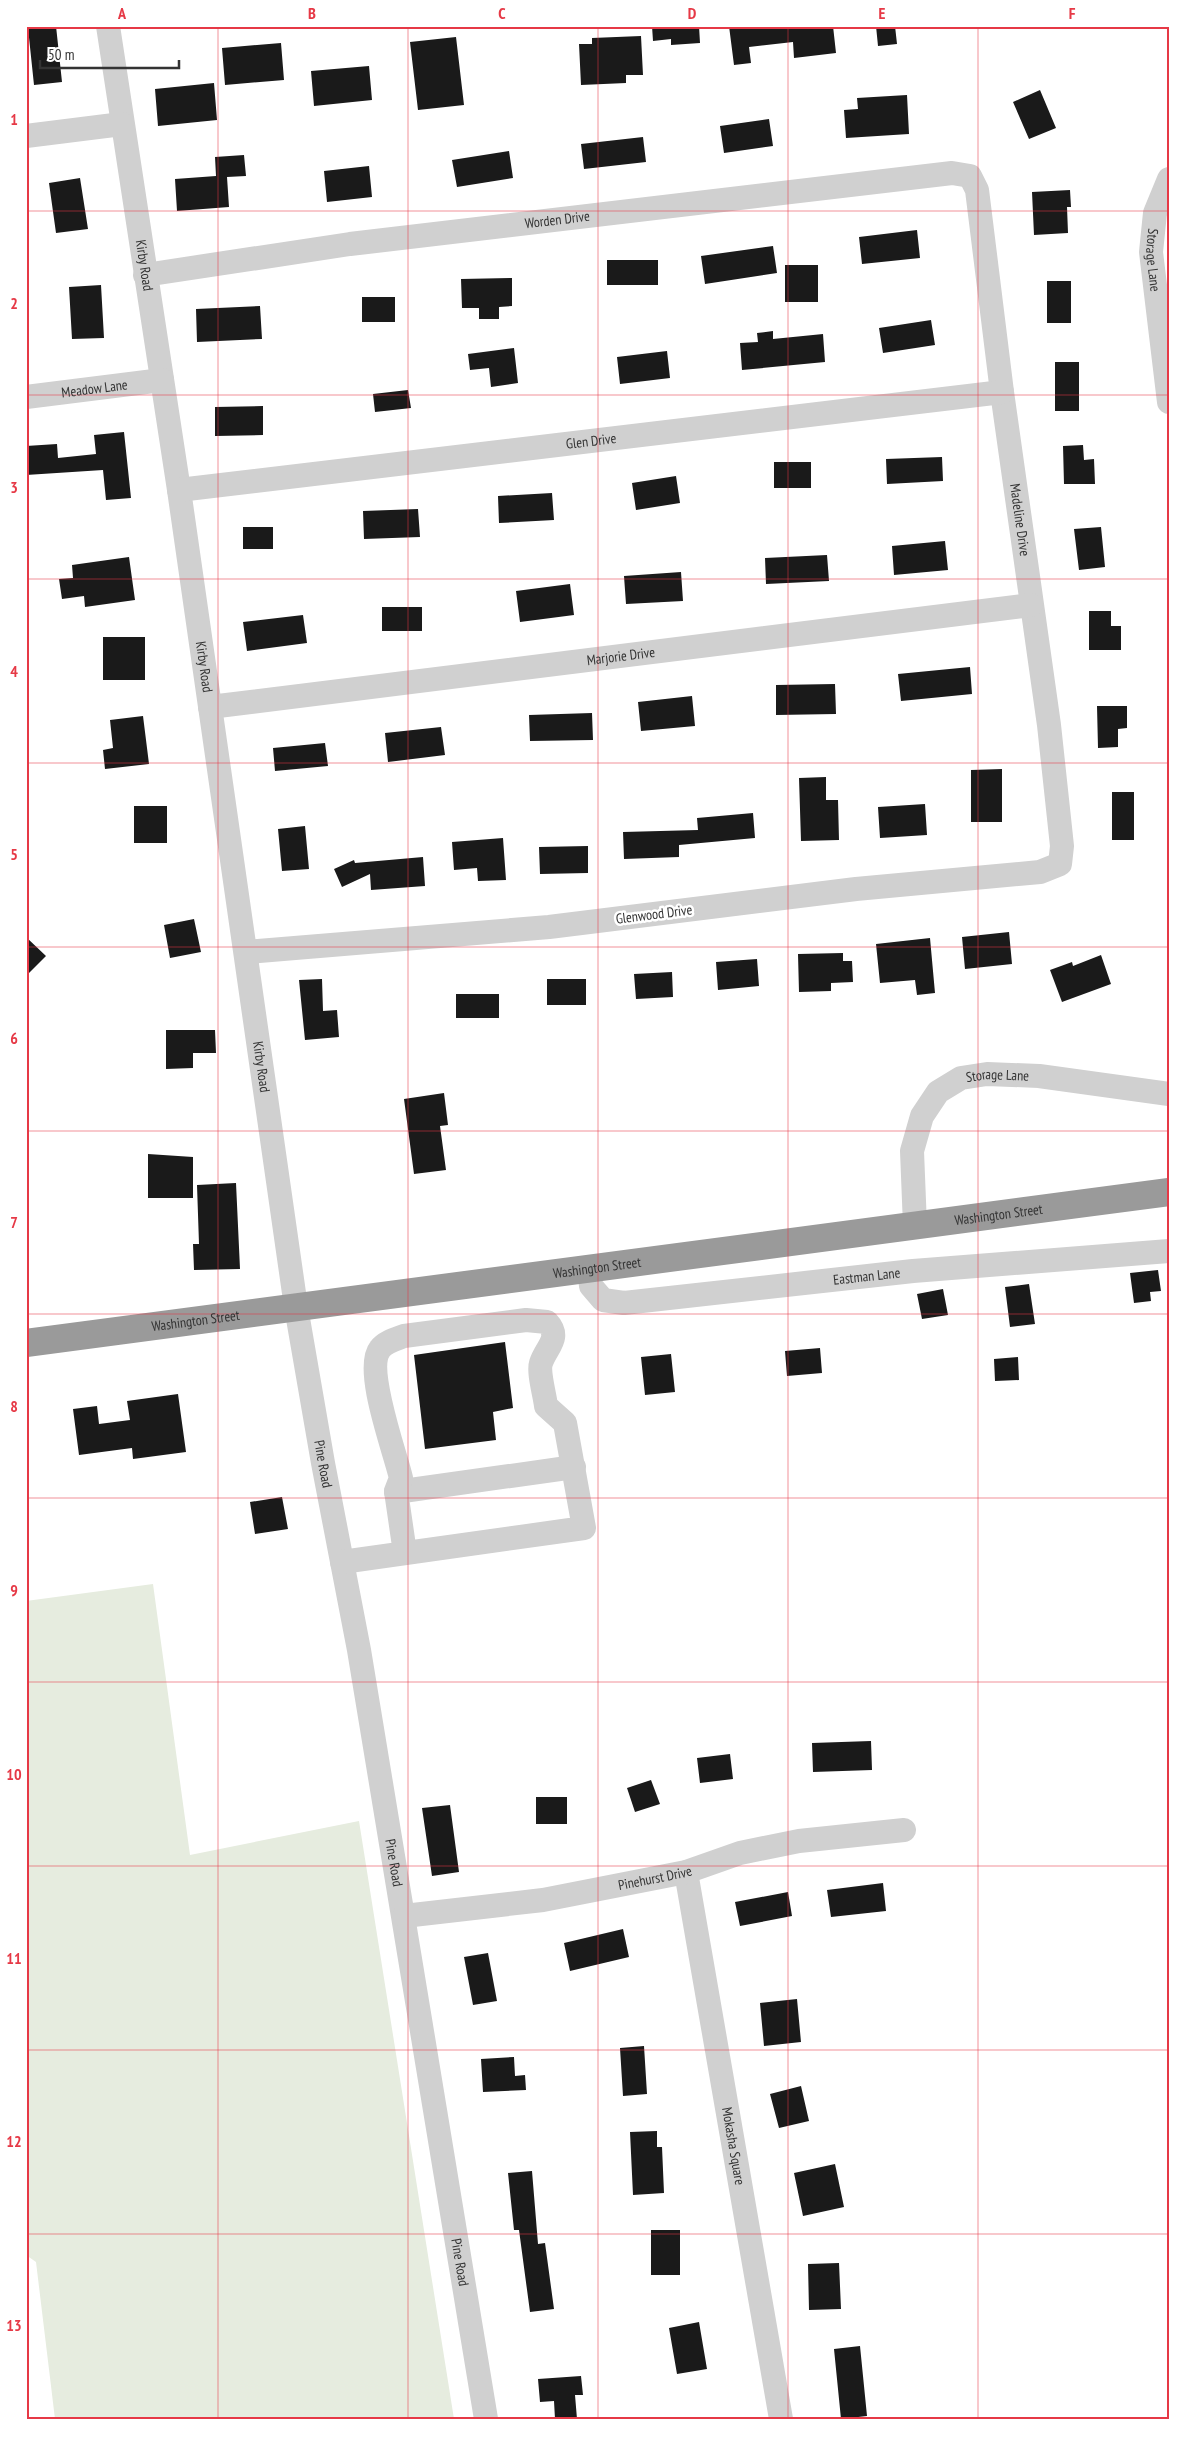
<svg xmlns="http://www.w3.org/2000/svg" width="1195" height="2445" viewBox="0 0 1195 2445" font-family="'PT Sans Narrow',sans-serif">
  <rect width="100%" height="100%" fill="#fff"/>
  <path fill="#e6ecdf" d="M153 1584 190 1855 359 1821 454 2419H55L36 2262 26 2255V1601Z"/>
  <path fill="#1a1a1a" d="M56 26 62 82 34 85 28 28Z
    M652 26H699L700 43 671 45V39L653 41Z
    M729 26H833L836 53 794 58 793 42 749 47 751 63 734 65Z
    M876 26H895L897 44 878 46Z
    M641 36 643 75H626V83L581 85 579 44H592V38Z
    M456 37 464 105 418 110 410 42Z
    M281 43 284 80 225 85 222 48Z
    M369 66 372 100 314 106 311 71Z
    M214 83 217 120 158 126 155 89Z
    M1040 90 1056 128 1029 139 1013 102Z
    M907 95 909 134 846 138 844 110 858 109 857 98Z
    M769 119 773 146 724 153 720 126Z
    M643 137 646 162 584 169 581 144Z
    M509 151 513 178 457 187 452 160Z
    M244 155 246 176 227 177 229 207 177 211 175 179 216 176 215 157Z
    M369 166 372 197 327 202 324 171Z
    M80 178 88 229 56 233 49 183Z
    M1070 190 1071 207H1067L1068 233 1034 235 1032 192Z
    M917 230 920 258 862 264 859 237Z
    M773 246 777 273 705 284 701 256Z
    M607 260H658V285H607Z
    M785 265H818V302H785Z
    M512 278V306L499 307V319H479V308H462L461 279Z
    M1047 281H1071V323H1047Z
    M101 285 104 338 72 339 69 287Z
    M362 297H395V322H362Z
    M260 306 262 339 197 342 196 309Z
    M931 320 935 345 883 353 879 328Z
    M773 331V339L823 334 825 362 742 370 740 343 758 342 757 333Z
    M514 348 518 383 491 387 489 368 470 370 468 354Z
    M667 351 670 378 620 384 617 357Z
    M1055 362H1079V411H1055Z
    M408 390 411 408 375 412 373 394Z
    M263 406V435L215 436V407Z
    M124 432 131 498 106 500 103 470 26 475V446L57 444 58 458 96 454 94 435Z
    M1083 445 1084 460 1094 459 1095 484H1064L1063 446Z
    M942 457 943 481 887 484 886 459Z
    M774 462H811V488H774Z
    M676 476 680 503 636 510 632 483Z
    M552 493 554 520 499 523 498 496Z
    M418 509 420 537 364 539 363 511Z
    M243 527H273V549H243Z
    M1101 527 1105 567 1079 570 1074 529Z
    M945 541 948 570 894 575 892 546Z
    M827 555 829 581 766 584 765 558Z
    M129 557 135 600 85 607 84 596 62 599 59 579 73 578 72 565Z
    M681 572 683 601 626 604 624 576Z
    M570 584 574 615 520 622 516 591Z
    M382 607H422V631H382Z
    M1089 611H1111V626H1121V650H1089Z
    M303 615 307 643 247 651 243 622Z
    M103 637H145V680H103Z
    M970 667 972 694 901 701 898 674Z
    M835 684 836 714 776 715V685Z
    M692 696 695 726 641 731 638 702Z
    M1097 706H1127V728L1118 729V747L1098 748Z
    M592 713 593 740 530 741 529 715Z
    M143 716 149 764 105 769 103 750 113 748 110 720Z
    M441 727 445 755 388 762 385 733Z
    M325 743 328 766 275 771 273 748Z
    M1002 769V822H971V770Z
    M826 777V800H838L839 840 801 841 799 778Z
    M1112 792H1134V840H1112Z
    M925 804 927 835 880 838 878 807Z
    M134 806H167V843H134Z
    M753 813 755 838 679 845V857L624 859 623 832 698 830 697 818Z
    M305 826 309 869 282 871 278 829Z
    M503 838 506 880 478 881 477 868 454 870 452 842Z
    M588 846V873L540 874 539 847Z
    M423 857 425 886 371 890 370 874 342 887 334 869 354 860 355 863Z
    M194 919 201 952 170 958 164 925Z
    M1009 932 1012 964 965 969 962 937Z
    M26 937 46 956 26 976Z
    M930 938 935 993 917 995 915 980 880 983 876 944Z
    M843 953V961H852L853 982 831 983V991L799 992 798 954Z
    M1101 955 1111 984 1062 1002 1050 970 1072 962 1073 966Z
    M757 959 759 986 718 990 716 962Z
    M672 972 673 997 636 999 634 974Z
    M322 979 323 1011 337 1010 339 1037 305 1040 299 980Z
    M547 979H586V1005H547Z
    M456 994H499V1018H456Z
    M166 1030H215L216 1053H193V1068L166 1069Z
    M444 1093 448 1125 440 1126 446 1170 414 1174 404 1099Z
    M148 1154 193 1157V1198H148Z
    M236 1183 240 1269 194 1270 193 1244H199L197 1185Z
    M1158 1270 1161 1291 1150 1292 1151 1301 1134 1303 1130 1273Z
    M1029 1284 1035 1324 1010 1327 1005 1287Z
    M943 1289 948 1315 922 1319 917 1294Z
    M505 1342 513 1408 493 1412 496 1440 425 1449 414 1355Z
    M820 1348 822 1373 787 1376 785 1351Z
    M671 1354 675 1392 645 1395 641 1357Z
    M1018 1357 1019 1380 995 1381 994 1359Z
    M178 1394 186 1452 133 1459 132 1448 79 1455 73 1409 97 1406 99 1424 130 1420 127 1401Z
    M282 1497 288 1529 255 1534 250 1502Z
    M871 1741 872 1770 813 1772 812 1743Z
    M730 1754 733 1779 700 1783 697 1758Z
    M651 1780 660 1804 635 1812 627 1788Z
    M536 1797H567V1824H536Z
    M450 1805 459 1872 432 1876 422 1808Z
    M883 1883 886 1911 831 1917 827 1890Z
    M788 1892 792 1916 740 1926 735 1902Z
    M623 1929 629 1957 570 1971 564 1943Z
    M488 1953 497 2001 473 2005 464 1957Z
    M797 1999 801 2042 764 2046 760 2003Z
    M644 2046 647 2094 623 2096 620 2048Z
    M514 2057 515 2076 525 2075 526 2090 483 2092 481 2059Z
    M801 2086 809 2121 779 2128 770 2094Z
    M657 2131V2147H662L664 2193 633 2195 630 2132Z
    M835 2164 844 2207 803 2216 794 2173Z
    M532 2171 538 2244 545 2243 554 2309 530 2312 519 2230H514L508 2173Z
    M651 2230H680V2275H651Z
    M839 2263 841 2309 809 2310 808 2264Z
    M699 2322 707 2369 677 2374 669 2328Z
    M860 2346 867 2416 841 2419 834 2349Z
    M581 2376 583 2395H575L577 2419H555L554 2401 540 2402 538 2379Z"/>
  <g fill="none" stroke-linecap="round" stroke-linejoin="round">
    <g stroke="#d0d0d0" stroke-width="24">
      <path id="s1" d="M108 26 179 490 296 1307 323 1463 359 1650 486 2419"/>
      <path d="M26 136 122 124"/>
      <path id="s2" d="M1169 179 1155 213 1151 252 1169 402"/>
      <path id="s3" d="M145 275 350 244 952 173 970 176 977 190 1002 392 1049 725 1062 846 1060 864 1040 872 856 889 549 927 246 952"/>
      <path id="s4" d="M26 397 162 380"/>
      <path id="s5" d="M179 490 1002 392"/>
      <path id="s6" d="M210 707 1031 605"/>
      <path id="s7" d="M915 1226 912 1151 922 1116 938 1092 961 1078 987 1074 1039 1076 1169 1094"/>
      <path id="s8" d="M589 1269 591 1286 603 1300 624 1303 913 1271 1169 1251"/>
      <path d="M396 1492 574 1467"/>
      <path d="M342 1562 584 1528 565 1423 546 1406C545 1396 538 1372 541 1363 546 1347 562 1338 547 1322L526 1320 404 1336C396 1339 385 1342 380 1349 364 1369 395 1452 401 1478L396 1491 405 1553"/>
      <path id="s9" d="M686 1872 781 2419"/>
      <path id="s10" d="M404 1916 543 1900 686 1872 740 1853 799 1841 904 1830"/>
    </g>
    <path stroke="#9a9a9a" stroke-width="28" id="s11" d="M26 1343 1169 1192"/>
  </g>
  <path fill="none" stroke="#e63946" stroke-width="1" stroke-opacity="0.55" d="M218 26V2419M408 26V2419M598 26V2419M788 26V2419M978 26V2419M26 211H1169M26 395H1169M26 579H1169M26 763H1169M26 947H1169M26 1131H1169M26 1314H1169M26 1498H1169M26 1682H1169M26 1866H1169M26 2050H1169M26 2234H1169"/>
  <g text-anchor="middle" stroke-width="5" stroke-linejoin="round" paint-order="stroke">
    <g font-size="14" fill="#333" stroke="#fff">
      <text dy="5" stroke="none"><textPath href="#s3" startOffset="416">Worden Drive</textPath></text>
      <text dy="5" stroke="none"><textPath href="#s2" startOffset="84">Storage Lane</textPath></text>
      <text dy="5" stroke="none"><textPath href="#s1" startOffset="242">Kirby Road</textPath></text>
      <text dy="5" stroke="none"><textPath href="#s4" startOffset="69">Meadow Lane</textPath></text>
      <text dy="5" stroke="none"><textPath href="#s5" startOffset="415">Glen Drive</textPath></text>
      <text dy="5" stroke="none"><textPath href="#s3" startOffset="1180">Madeline Drive</textPath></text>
      <text dy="5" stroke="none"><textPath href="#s6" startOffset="414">Marjorie Drive</textPath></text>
      <text dy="5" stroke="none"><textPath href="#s1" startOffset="648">Kirby Road</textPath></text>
      <text transform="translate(654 914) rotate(-7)" y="5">Glenwood Drive</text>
      <text dy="5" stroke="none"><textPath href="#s1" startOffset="1052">Kirby Road</textPath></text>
      <text dy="5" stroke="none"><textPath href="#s7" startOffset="204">Storage Lane</textPath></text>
      <text dy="5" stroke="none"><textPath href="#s11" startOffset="981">Washington Street</textPath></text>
      <text dy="5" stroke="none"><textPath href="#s11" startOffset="576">Washington Street</textPath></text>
      <text dy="5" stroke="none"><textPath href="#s8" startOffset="301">Eastman Lane</textPath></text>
      <text dy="5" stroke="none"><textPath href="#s11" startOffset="171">Washington Street</textPath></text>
      <text dy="5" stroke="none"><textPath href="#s1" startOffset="1454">Pine Road</textPath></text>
      <text dy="5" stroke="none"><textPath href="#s1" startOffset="1859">Pine Road</textPath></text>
      <text dy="5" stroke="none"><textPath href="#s10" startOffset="254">Pinehurst Drive</textPath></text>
      <text dy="5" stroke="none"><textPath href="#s9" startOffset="278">Mokasha Square</textPath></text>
      <text dy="5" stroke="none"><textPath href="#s1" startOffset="2264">Pine Road</textPath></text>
    </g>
  </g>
  <rect width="1195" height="2445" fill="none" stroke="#ffffff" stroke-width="55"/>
  <path d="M40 60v8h139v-8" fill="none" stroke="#333333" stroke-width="2.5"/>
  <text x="48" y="60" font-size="15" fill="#333333" stroke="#ffffff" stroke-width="4" paint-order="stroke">50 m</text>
  <rect x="28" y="28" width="1140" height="2390" fill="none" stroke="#e63946" stroke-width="2"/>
  <g font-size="16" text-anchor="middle" font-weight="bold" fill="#e63946">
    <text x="122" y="19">A</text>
    <text x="312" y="19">B</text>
    <text x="502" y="19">C</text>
    <text x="692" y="19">D</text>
    <text x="882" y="19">E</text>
    <text x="1072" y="19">F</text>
    <text x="14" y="125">1</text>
    <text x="14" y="309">2</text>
    <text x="14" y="493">3</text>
    <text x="14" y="677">4</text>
    <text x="14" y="860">5</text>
    <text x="14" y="1044">6</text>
    <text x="14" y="1228">7</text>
    <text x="14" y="1412">8</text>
    <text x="14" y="1596">9</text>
    <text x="14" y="1780">10</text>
    <text x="14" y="1964">11</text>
    <text x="14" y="2147">12</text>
    <text x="14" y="2331">13</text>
  </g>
</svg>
